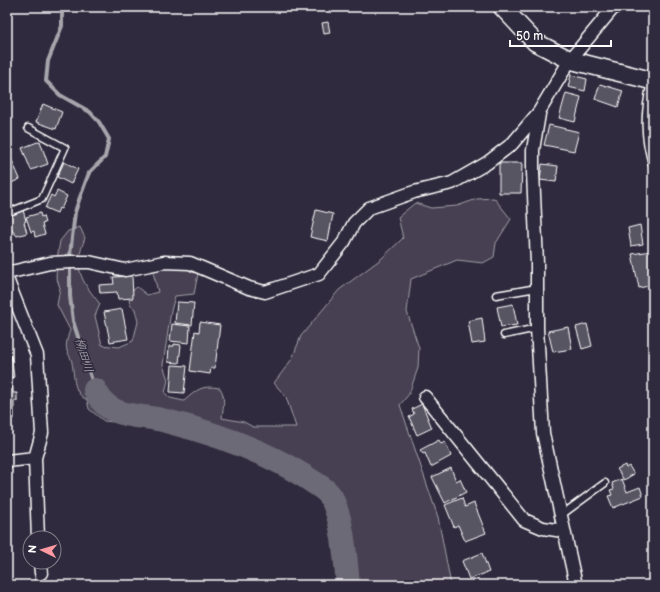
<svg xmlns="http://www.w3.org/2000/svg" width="660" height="592" viewBox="0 0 660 592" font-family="'Balsamiq Sans','Klee One',sans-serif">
  <rect width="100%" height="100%" fill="#2f2a3d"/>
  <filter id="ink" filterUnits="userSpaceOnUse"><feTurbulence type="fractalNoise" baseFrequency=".025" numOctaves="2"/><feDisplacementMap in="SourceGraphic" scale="8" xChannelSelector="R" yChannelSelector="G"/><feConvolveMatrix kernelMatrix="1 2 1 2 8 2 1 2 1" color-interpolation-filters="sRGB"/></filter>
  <g filter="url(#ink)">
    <path fill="#464152" stroke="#a2a0a8" d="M494 198 511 219 496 243 494 257 483 263 457 260 411 279 407 312 419 348 418 368 409 394 400 405 438 517 451 585H354L350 545 338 497 324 485 311 490 295 483 269 463 244 457 238 451 228 449 213 431 204 425 184 421 160 430 142 425 104 421 89 409 87 400C72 392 75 378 72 363 72 359 69 356 67 351 65 344 68 336 70 330L57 305 60 288 56 276 58 253 60 241 68 231 80 227 85 238C73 269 80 279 100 304L95 316 102 345 119 347 133 341 138 322 135 309 130 305 128 294 137 287 147 295 158 292 153 272 167 266 195 269 198 274 194 294 175 296 171 311 163 365 168 380 165 393 170 398 184 401C198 389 201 385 220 388 226 397 223 408 222 418L244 422 253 427H296L286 397 274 383 292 359 301 336 339 290 381 259 403 238 398 217 415 203 431 208 457 206 477 199Z"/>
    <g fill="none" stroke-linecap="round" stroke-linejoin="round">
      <path stroke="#a7a6ad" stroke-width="4" d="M62 7V26L48 61 46 81 60 95 90 112 99 122 109 139 105 157 89 173 79 200 75 212 70 255V296L73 321 95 390"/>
      <path stroke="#6d6a77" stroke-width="24" d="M95 390C100 399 105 407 116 411 132 418 150 416 166 421 214 433 262 450 304 476 312 482 328 489 332 499 344 525 345 557 348 585"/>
    </g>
    <path fill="#595564" stroke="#fff" d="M328 22 330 33 324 34 322 23Z
      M571 75 587 79 585 91 568 87Z
      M600 84 623 91 618 107 595 99Z
      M566 93 581 97 575 122 559 118Z
      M43 104 62 112 56 129 36 122Z
      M549 125 579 132 574 151 544 145Z
      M40 141 48 164 31 170 22 148Z
      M10 156 20 179 7 185V158Z
      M64 162 78 169 71 184 57 177Z
      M499 163H522L521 193H499Z
      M542 164 558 166 556 182 540 180Z
      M57 191 67 196 61 209 59 208 57 213 45 208 51 195 54 197Z
      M23 210 26 221 24 222 27 233 17 236 10 228 8 229 7 223 9 222 7 216Z
      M316 210 333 214 328 241 310 237Z
      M40 213 41 217 43 216 45 223 42 224 45 234 35 237 34 231 31 232 26 217Z
      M640 225 643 244 631 246 628 228Z
      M651 251 653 262V285L639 288 632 254Z
      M132 276 133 298 118 299 117 292 100 293 99 285 114 284 113 277Z
      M177 302 194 303 192 325 175 323Z
      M513 304 517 325 501 327 497 307Z
      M122 309 128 339 110 342 104 312Z
      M482 318 485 342 472 344 468 321Z
      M200 322 220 325 215 368H211L210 374 190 371 195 331 199 332Z
      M172 324 190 326 189 343 170 341Z
      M587 324 592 346 582 349 576 327Z
      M568 327 572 349 553 352 548 331Z
      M174 344 181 345 179 363 168 362 169 346H174Z
      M11 355 14 377 7 378V356Z
      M172 365 187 366 184 393 170 392Z
      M7 387H13V393H17V401H14V418H7Z
      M422 404 432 428 417 435 409 417 414 414 412 409Z
      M439 440 441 444 445 442 451 456 431 467 425 453 423 454 420 450Z
      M625 465 626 468 629 466 634 474 624 480 617 469Z
      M451 468 456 481 460 479 466 492 445 503 432 477Z
      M622 479 627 492 640 487 643 496 613 508 608 496 612 495 610 490 614 489 612 483Z
      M462 498 465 507 474 503 486 533 465 541 458 525 454 527 445 505Z
      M482 553 489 572 469 579 462 561Z"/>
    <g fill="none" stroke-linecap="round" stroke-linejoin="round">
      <g stroke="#fff" stroke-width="9">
        <path id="lane" d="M651 82C644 113 643 136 653 167
          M7 213 42 199 65 148 28 128
          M496 295 537 288
          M504 335 537 328
          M560 516 605 483
          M37 585 41 573"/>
      </g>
      <g stroke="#fff" stroke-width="15">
        <path id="street" d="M539 114 533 150V172L537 263V328L543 433 576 585
          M7 273 50 263 72 262H89L125 270 164 262 190 263 249 288 265 292 319 274 344 242 354 223 369 208 414 192 452 183 487 163 512 144 539 112 570 60 614 7
          M7 279 37 355 42 433 35 458 38 538
          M425 397 524 520 543 528 563 531
          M7 461 35 458
          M40 562 41 573"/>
      </g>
      <g stroke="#fff" stroke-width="20">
        <path id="secondary" d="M502 7 535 42 570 60 653 81"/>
      </g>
      <use href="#lane" stroke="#2f2a3d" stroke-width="6"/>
      <use href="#street" stroke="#2f2a3d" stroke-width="12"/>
      <use href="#secondary" stroke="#2f2a3d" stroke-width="17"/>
    </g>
  </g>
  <g text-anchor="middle" stroke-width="3" stroke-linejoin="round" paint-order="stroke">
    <g font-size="12" font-style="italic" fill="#b6b4bb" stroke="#2f2a3d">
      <text transform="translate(84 355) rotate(73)" y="4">柳田川</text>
    </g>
  </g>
  <rect width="660" height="592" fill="none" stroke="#2f2a3d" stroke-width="24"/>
  <rect x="12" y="12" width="636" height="568" fill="none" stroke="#fff" stroke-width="1.5" filter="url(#ink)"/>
  <g transform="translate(42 550) rotate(275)"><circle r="19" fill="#2f2a3d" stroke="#827f8b"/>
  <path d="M0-3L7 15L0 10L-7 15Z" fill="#ff9aa2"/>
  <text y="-6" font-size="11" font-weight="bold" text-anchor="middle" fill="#ffffff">N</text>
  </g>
  <path d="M510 40v6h101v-6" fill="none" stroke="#ffffff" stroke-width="2"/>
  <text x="516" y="40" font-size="12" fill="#ffffff" stroke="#2f2a3d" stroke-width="3" paint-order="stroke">50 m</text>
</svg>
